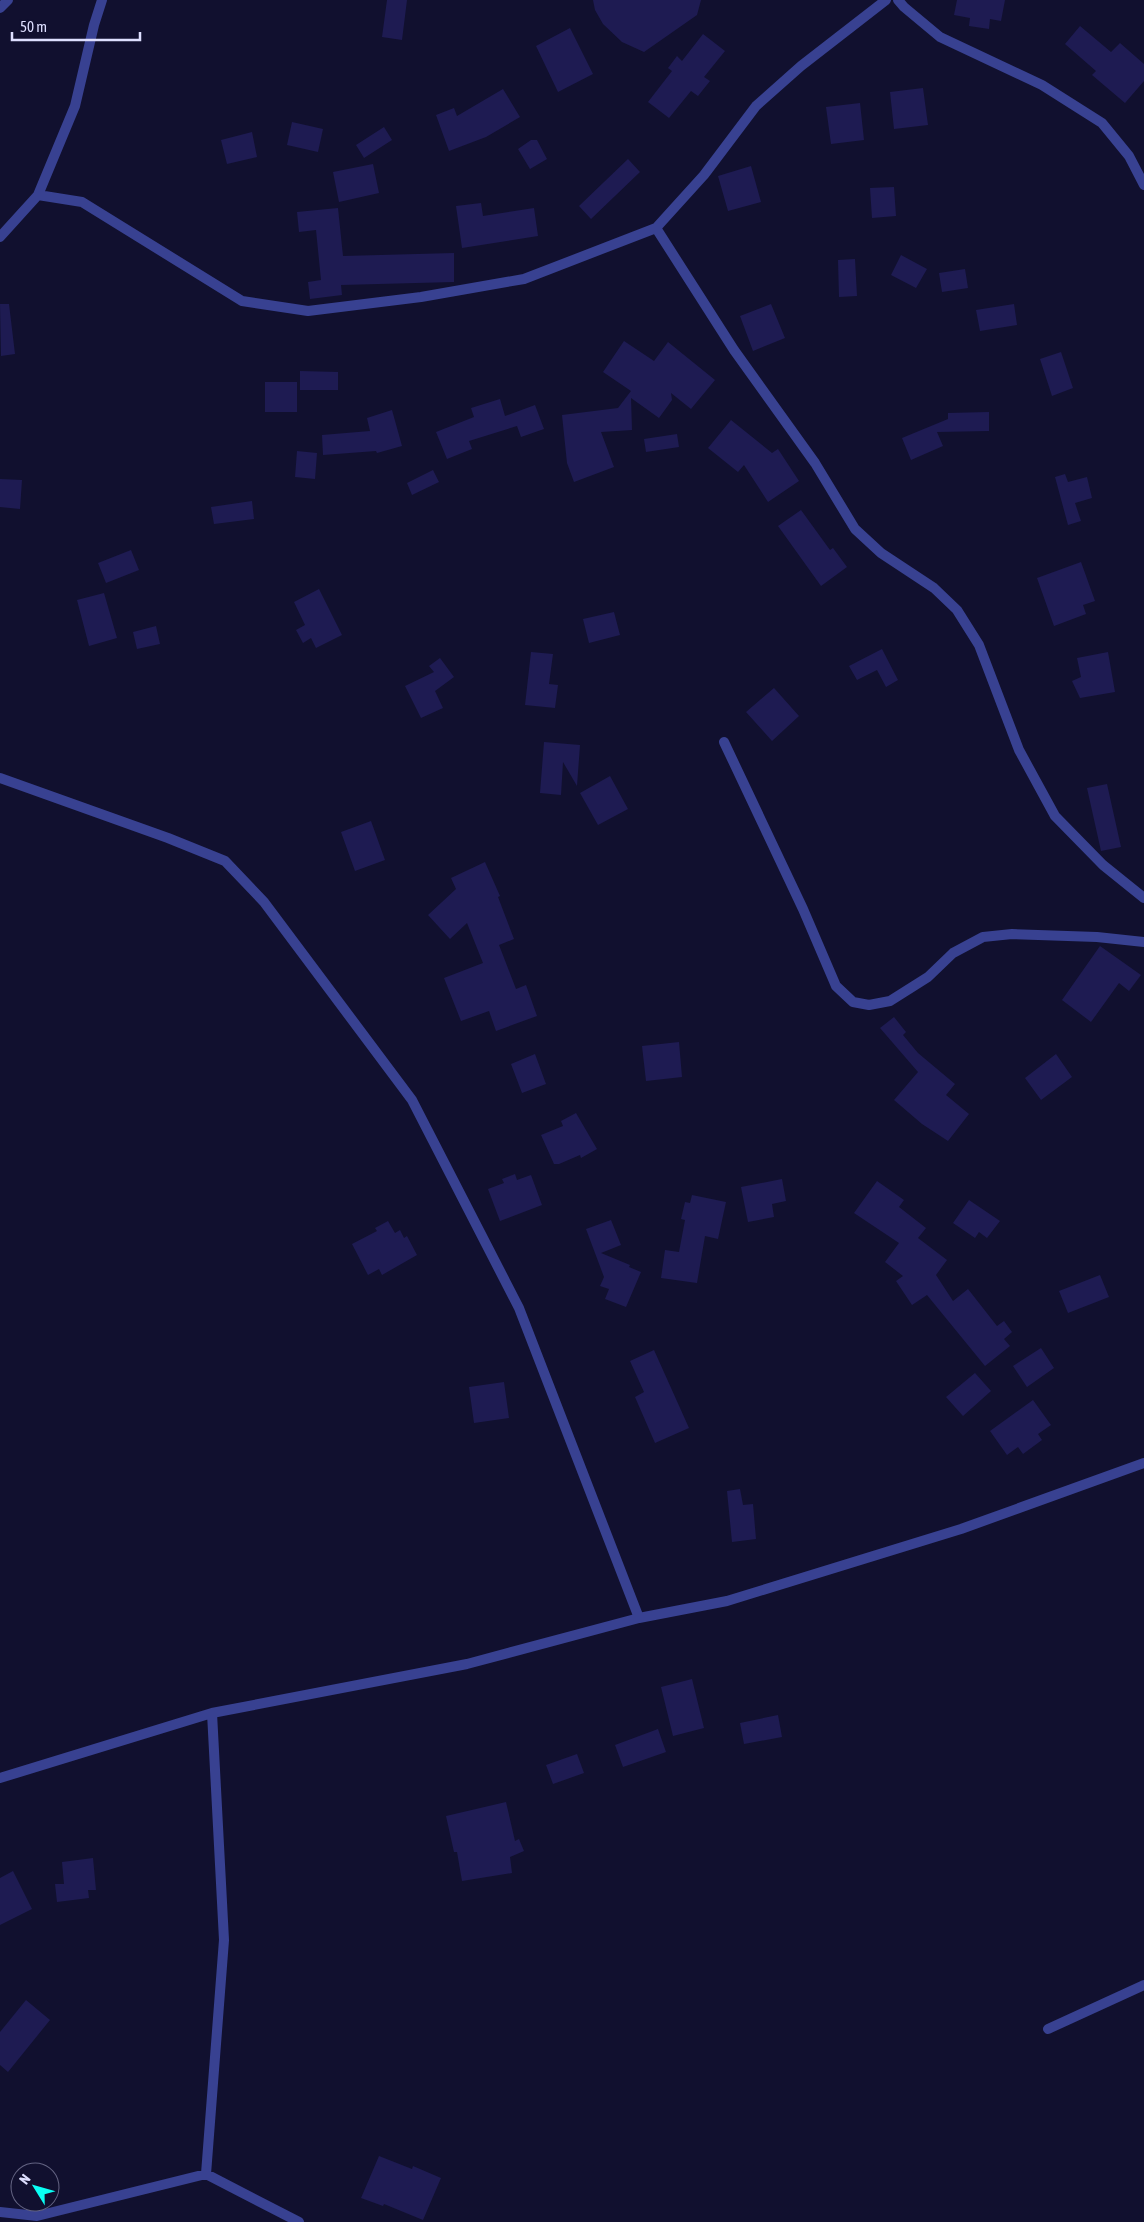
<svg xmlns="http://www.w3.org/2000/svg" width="1144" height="2222" viewBox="0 0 1144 2222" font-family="'Asap Condensed',sans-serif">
  <rect width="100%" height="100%" fill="#11102f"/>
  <path fill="#1e1b52" d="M387 0H407L402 40 382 37Z
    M593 0H701L697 15 644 52 622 42 603 24 595 10Z
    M957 0H1005L1001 21 990 19 989 29 969 26 970 18 954 15Z
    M1080 26 1111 52 1120 43 1144 64V81L1125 103 1092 75 1096 71 1065 44Z
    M570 28 593 74 558 92 536 46Z
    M703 34 725 51 704 77 710 81 698 96 691 91 669 118 648 102 672 71 668 68 677 56 682 61Z
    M923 88 928 125 894 129 890 92Z
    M503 89 520 117 486 137 449 151 436 115 454 108 457 116Z
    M860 103 864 140 831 144 826 107Z
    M292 122 323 129 318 152 287 145Z
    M384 127 392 140 364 158 356 145Z
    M252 132 257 157 227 164 221 140Z
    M531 140H537L547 159 530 169 518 149Z
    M628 159 640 172 591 219 579 206Z
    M373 164 379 193 339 202 333 172Z
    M751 166 761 202 728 211 718 176Z
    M894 187 896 216 872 218 870 188Z
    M481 203 483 216 534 208 538 236 462 248 456 206Z
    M338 208 343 256 454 253V282L341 285 342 295 310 299 308 282 321 280 316 230 299 232 297 212Z
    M901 255 927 269 916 288 891 275Z
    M855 259 857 296 839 297 838 260Z
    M965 269 968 288 942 292 939 273Z
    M0 304H9L15 354 1 356Z
    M771 304 785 338 753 351 740 316Z
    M1014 304 1017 325 980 331 976 310Z
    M624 341 654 361 668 342 715 380 691 409 671 393 672 400 659 418 631 398 632 430 601 432 614 467 574 482 567 463 562 415 618 408 631 391 603 372Z
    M1061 352 1073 388 1052 396 1040 359Z
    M300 371 338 372V390H300Z
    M265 382H297V412H265Z
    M500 399 505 416 535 405 544 429 521 437 517 426 469 441 472 449 447 459 436 432 474 417 471 408Z
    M392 410 402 446 377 453 376 451 323 455 322 435 370 431 367 418Z
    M989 412V431L937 432 943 446 911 460 902 438 948 419V413Z
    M731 420 772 453 778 449 799 481 768 502 744 465 738 472 708 448Z
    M677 434 679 447 646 452 644 439Z
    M297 451 317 453 315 479 295 477Z
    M433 470 439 482 412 495 407 483Z
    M1065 474 1068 482 1087 477 1092 498 1075 503 1081 521 1068 525 1055 477Z
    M0 479 22 480 20 509 0 507Z
    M252 501 254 519 214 524 211 507Z
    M801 510 830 550 833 548 847 567 821 586 778 526Z
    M131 550 139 570 106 583 98 563Z
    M1081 562 1095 601 1083 605 1086 614 1054 626 1037 578Z
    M319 589 342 635 316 648 311 638 303 643 296 630 305 625 294 602Z
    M104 593 117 638 89 646 77 600Z
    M614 612 620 635 589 643 583 619Z
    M156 626 160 644 137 649 133 632Z
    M882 649 898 680 886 687 877 670 857 680 849 666Z
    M531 652 553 654 549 684 558 685 555 708 525 705Z
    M1108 652 1115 692 1080 698 1072 681 1081 677 1077 658Z
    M440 658 454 677 435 691 443 708 421 718 405 686 434 672 429 666Z
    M774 688 799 716 772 741 746 712Z
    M544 742 580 745 577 786 563 762 561 795 540 793Z
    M610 776 628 809 598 825 580 793Z
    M1107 784 1121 847 1101 851 1087 788Z
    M371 821 385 860 355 871 341 832Z
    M485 862 500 896 498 897 514 939 499 945 516 989 526 985 537 1016 496 1031 489 1011 461 1021 444 978 483 963 467 923 450 939 428 915 456 889 451 878Z
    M1100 946 1141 975 1129 991 1119 983 1091 1022 1062 1000Z
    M894 1017 906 1032 903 1035 918 1053 955 1084 946 1095 969 1114 948 1141 922 1124 894 1100 918 1072 880 1028Z
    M679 1042 682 1077 646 1081 642 1046Z
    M535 1054 546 1084 522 1093 511 1064Z
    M1056 1054 1072 1077 1041 1100 1025 1078Z
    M576 1113 597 1149 581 1158 580 1155 559 1164H554L541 1135 563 1126 561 1121Z
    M515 1174 517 1180 531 1175 542 1205 500 1221 488 1189 504 1183 502 1179Z
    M782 1179 786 1201 772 1204 774 1217 748 1222 741 1187Z
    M877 1181 904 1200 899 1207 926 1228 918 1238 947 1260 936 1275 953 1301 968 1289 997 1326 1004 1321 1012 1332 1004 1339 1010 1346 985 1366 927 1295 912 1305 896 1281 903 1276 885 1262 899 1243 854 1213Z
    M692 1195 726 1202 718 1239 705 1236 697 1283 661 1278 665 1250 679 1252 685 1220 681 1219 685 1202 690 1203Z
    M969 1200 1000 1221 987 1238 979 1232 975 1238 953 1223Z
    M611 1220 621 1245 601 1253 630 1265 629 1267 641 1272 626 1307 605 1299 609 1289 600 1286 604 1277 586 1229Z
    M388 1221 395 1233 400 1230 404 1238 407 1236 417 1255 382 1275 379 1269 368 1275 352 1244 377 1231 375 1228Z
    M1100 1275 1109 1297 1068 1313 1059 1291Z
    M1041 1348 1054 1368 1027 1387 1013 1366Z
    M654 1350 689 1428 655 1443 635 1397 644 1392 630 1361Z
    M975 1373 991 1391 963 1416 946 1397Z
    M504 1382 509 1418 474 1423 469 1387Z
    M1033 1400 1051 1425 1038 1434 1042 1440 1023 1454 1018 1447 1007 1455 990 1431Z
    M740 1489 743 1505 753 1504 756 1539 732 1542 727 1491Z
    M692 1679 704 1728 673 1736 661 1687Z
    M778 1715 782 1737 744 1744 740 1723Z
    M658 1729 666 1752 623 1767 615 1745Z
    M577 1754 584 1773 553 1784 546 1765Z
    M506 1802 515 1841 519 1839 524 1851 510 1857 512 1873 462 1881 457 1852H454L446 1816Z
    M93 1858 96 1890H88L89 1898 57 1902 55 1884H64L62 1862Z
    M13 1871 32 1909 0 1925V1878Z
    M26 2000 50 2020 8 2072 0 2065V2032Z
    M379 2156 412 2169 413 2166 441 2178 423 2220 384 2204 383 2206 361 2198Z"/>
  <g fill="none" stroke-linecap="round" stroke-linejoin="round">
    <path stroke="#384191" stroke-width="10" d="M898 0 904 7 940 37 1042 85 1102 123 1129 156 1144 185
      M0 8 8 0
      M38 195 82 202 242 301 308 311 421 297 524 279 656 228 704 175 756 106 801 66 886 0
      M656 228 734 350 815 463 855 529 881 553 934 588 957 610 979 645 1019 750 1055 816 1103 865 1144 898
      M0 237 38 195 75 106 94 25 102 0
      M724 742 803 909 836 986 853 1002 869 1005 890 1001 928 977 953 953 983 937 1012 934 1097 937 1144 942
      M0 778 168 838 225 861 264 902 412 1100 519 1308 639 1618
      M212 1713 224 1940 206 2174 299 2222
      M0 1778 212 1713 467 1664 639 1618 727 1601 961 1529 1144 1463
      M1048 2029 1144 1985
      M0 2212 37 2216 206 2174"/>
  </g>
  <g transform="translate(35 2187) rotate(307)"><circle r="24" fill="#11102f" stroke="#636382"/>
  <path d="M0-4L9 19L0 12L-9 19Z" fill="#0afff4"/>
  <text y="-8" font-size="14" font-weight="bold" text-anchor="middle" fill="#dedfff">N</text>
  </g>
  <path d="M12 32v8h128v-8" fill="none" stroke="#dedfff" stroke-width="2.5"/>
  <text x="20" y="32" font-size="15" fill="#dedfff" stroke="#11102f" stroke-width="4" paint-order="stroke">50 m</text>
</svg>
